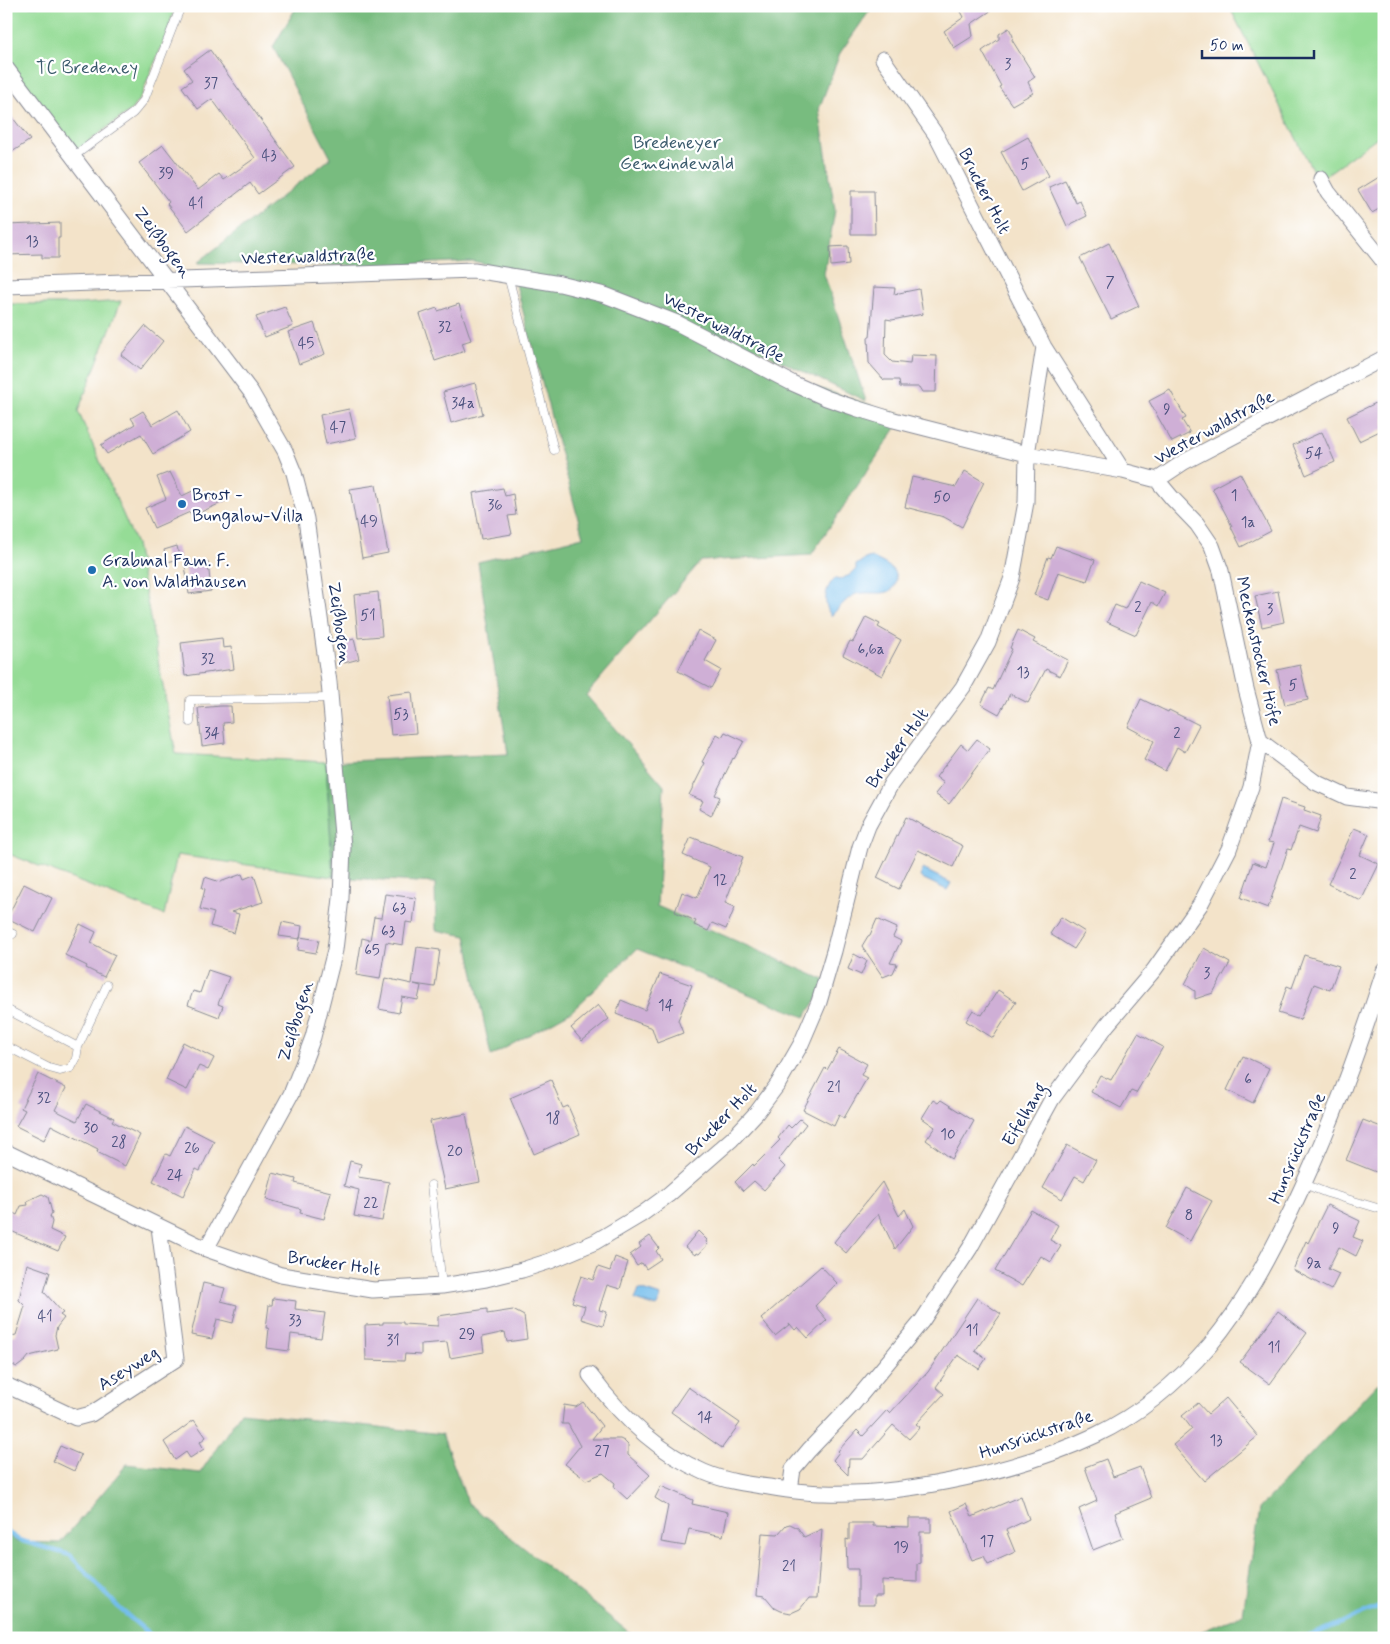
<svg xmlns="http://www.w3.org/2000/svg" width="1390" height="1644" viewBox="0 0 1390 1644" font-family="Mynerve,sans-serif">
  <rect width="100%" height="100%" fill="#fff"/>
  <filter id="ink" filterUnits="userSpaceOnUse"><feTurbulence type="fractalNoise" baseFrequency=".02" numOctaves="2"/><feDisplacementMap in="SourceGraphic" scale="10" xChannelSelector="R" yChannelSelector="G"/><feConvolveMatrix kernelMatrix="1 2 1 2 8 2 1 2 1" color-interpolation-filters="sRGB"/></filter>
  <filter id="wash" filterUnits="userSpaceOnUse"><feTurbulence type="fractalNoise" baseFrequency=".0096" numOctaves="4" result="noise"/><feDisplacementMap in="SourceGraphic" scale="20" xChannelSelector="R" yChannelSelector="G"/><feGaussianBlur stdDeviation="1.12" result="paint"/><feColorMatrix in="noise" values="0 0 0 0 0 0 0 0 0 0 0 0 0 0 0 0 0 1.4 0 .05"/><feComposite in="paint" operator="in"/></filter>
  <g filter="url(#wash)">
    <rect width="100%" height="100%" fill="#f3e3c9"/>
    <path fill="#95dc96" stroke="#58867a" d="M6 6H175L168 31 140 98 131 110 74 152 6 65Z
      M1229 6H1384V132L1318 181Z
      M121 301 78 411 136 544 176 754 326 762 333 877 177 855 164 915 6 853V304H81Z"/>
    <path fill="#78bc7f" stroke="#4a766e" d="M297 6H873L840 53 819 109 835 210 824 274 866 401 710 328 806 384 904 416 811 555 701 561 586 695 664 786 657 906 829 982 805 1017 637 949 572 1011 491 1056 466 936 436 930 435 883 333 877 326 762 508 754 478 562 583 537 512 270 473 261 369 266 197 263 331 158 273 47Z
      M1378 1383 1384 1389V1638H1186L1243 1614 1259 1509Z
      M241 1412 442 1434 468 1503 636 1638H6V1534L17 1542 60 1543 127 1464 200 1473Z"/>
    <path fill="#73bdec" stroke="#4776a5" d="M871 557C881 562 896 567 896 579 896 602 867 588 854 595 845 600 838 609 831 616 823 603 824 589 835 578L838 580 850 575 856 569V565L865 559Z
      M923 869 951 883 947 890 920 877Z
      M639 1289 661 1296 657 1307 635 1300Z"/>
    <g fill="none" stroke-linecap="round" stroke-linejoin="round">
      <path stroke="#73bdec" stroke-width="4.5" d="M6 1531 19 1540 70 1555 120 1609 154 1638
        M1305 1638 1384 1605"/>
    </g>
    <g id="blocks">
      <path fill="#cfafd6" d="M958 6H998L971 24 973 36 954 48 944 31 964 17Z
        M1009 28 1013 36 1012 40 1035 77 1028 82 1033 93 1012 105 999 87 1001 86 982 51 999 39V34Z
        M210 50 295 167 258 194 250 183 188 231 167 204 169 202 139 163 163 145 198 190 219 174 224 180 255 158 212 99 198 109 182 87 192 80 184 69Z
        M6 109 30 140 12 152 6 144Z
        M1028 137 1049 176 1022 191 1001 152Z
        M1384 174V206L1372 213 1358 190Z
        M1065 180 1076 203 1080 201 1087 216 1067 226 1049 187Z
        M851 191H874L875 234H851Z
        M60 223V238H58V258H42V254L6 255V225Z
        M1109 243 1139 306 1111 319 1080 258Z
        M848 246 849 264 831 266 830 247Z
        M874 287 895 288 894 294 919 289 923 314 892 320 886 319 885 355 892 362 910 364 911 355 937 356 936 392H922L919 387H900L899 380H884L869 363 868 337H870Z
        M459 304 471 340 462 343 465 351 435 361 420 314 437 308 438 311Z
        M285 307 293 326 265 337 256 317Z
        M314 323 325 354 299 364 288 332Z
        M145 326 163 341 140 370 121 355Z
        M475 383 483 414 451 423 443 392Z
        M1170 390 1186 418 1182 420 1190 433 1172 442 1149 401Z
        M1384 399V429L1359 441 1347 417Z
        M349 409 356 438 326 444 320 415Z
        M178 410 190 432 153 454 141 434 107 454 101 445 135 424 131 418 143 411 152 425Z
        M1322 432 1335 462 1306 475 1293 445Z
        M965 471 984 482 962 527 944 517 905 507 912 477 956 487Z
        M170 472 182 496 199 488 205 499 229 497 230 499 192 516 190 512 154 528 145 508 166 499 157 477Z
        M1240 473 1271 531 1241 547 1231 527 1232 526 1212 488Z
        M376 485 388 553 362 558 350 489Z
        M503 488 505 496 513 494 516 515 508 516 512 534 481 539 473 493Z
        M177 546 180 559 167 562 164 550Z
        M1056 546 1095 560 1087 581 1058 572 1048 600 1034 595 1048 557 1051 558Z
        M208 562 211 591 189 594 185 565Z
        M1139 581 1165 593 1158 606 1152 602 1136 635 1107 622 1115 605 1125 609Z
        M1278 591 1284 622 1262 627 1255 596Z
        M378 592 382 636 358 638 354 595Z
        M866 617 880 624 878 627 901 640 882 676 843 655 850 641 853 642Z
        M698 630 716 640 705 661 721 670 711 688 678 671Z
        M1018 630 1035 639 1033 642 1068 660 1060 676 1046 669 1028 703 1010 694 999 714 981 704 989 688 993 690 1012 649 1010 648Z
        M222 638 223 648 231 647 234 669 185 676 181 643Z
        M354 639 359 659 344 663 338 643Z
        M1300 665 1308 700 1285 705 1277 670Z
        M412 692 416 733 391 735 387 695Z
        M1141 699 1168 712 1169 710 1199 725 1185 752 1177 747 1165 771 1144 760 1154 741 1128 727Z
        M221 706H231L232 722 223 723 225 743 202 746 198 708Z
        M725 732 744 741 734 759 733 758 715 795 720 797 711 816 699 809 703 801 689 795 705 763 702 762 717 734 722 737Z
        M977 739 990 749 949 804 935 794 944 783 936 777 961 744 968 750Z
        M1281 799 1305 807 1304 810 1321 816 1316 833 1299 827 1291 850 1288 849 1268 908 1241 898 1253 862 1266 867 1274 843 1268 842Z
        M906 817 963 846 953 867 918 850 899 889 877 878Z
        M1354 828 1369 834 1360 855 1379 864 1361 901 1328 884Z
        M691 837 743 857 725 903 735 907 726 929 712 923 708 931 694 925 696 921 675 912 682 892 697 898 710 867 683 855Z
        M242 874 244 879 254 875 263 902 231 912 239 914 234 933 210 926 214 913 200 909 205 889 202 888 205 877 220 882Z
        M24 884 52 898 35 932 7 918Z
        M385 894 416 898 413 923 406 922 403 945 386 942 380 979 356 975 362 938 370 940 374 917 381 918Z
        M1061 917 1085 932 1074 949 1050 934Z
        M877 919 897 928 893 937 901 941 890 963 897 964 893 973 883 977 862 946 868 936 870 935Z
        M282 922 302 926 300 939 279 936Z
        M80 924 96 932 91 943 115 955 104 977 86 968 87 966 65 955Z
        M300 937 319 940 316 953 298 950Z
        M417 947 440 950 435 987 414 984 421 986 418 1000 402 997 399 1013 379 1009 385 978 412 984Z
        M1204 948 1230 963 1213 993 1195 999V991L1185 984Z
        M854 954 867 961 861 975 848 969Z
        M1304 955 1339 966 1330 990 1314 984 1300 1020 1278 1013 1287 986 1292 988Z
        M208 970 229 977 218 1004 223 1006 219 1017 188 1005 193 991 200 993Z
        M660 974 692 985 678 1020 683 1033 657 1043 652 1028 616 1014 621 1000 645 1010Z
        M998 990 1016 1002 993 1038 966 1021 973 1010 982 1015Z
        M598 1005 609 1019 582 1041 571 1028Z
        M1138 1033 1163 1047 1136 1093 1131 1091 1121 1108 1091 1092 1100 1075 1111 1080Z
        M183 1042 214 1058 208 1070 199 1066 187 1090 166 1080Z
        M839 1049 867 1064 861 1075 867 1078 844 1118 839 1115 834 1126 803 1110 825 1068 827 1070Z
        M1243 1056 1269 1068 1253 1103 1227 1090Z
        M38 1074 66 1088 55 1110 77 1121 86 1104 114 1118 112 1121 140 1135 125 1166 97 1152 98 1149 51 1125 44 1140 16 1126 25 1110 21 1108Z
        M551 1080 563 1108 568 1106 580 1134 534 1154 510 1098Z
        M933 1100 938 1103 941 1100 974 1121 952 1159 926 1140 935 1127 922 1118Z
        M466 1114 480 1182 445 1189 430 1121Z
        M800 1119 806 1124 778 1160 785 1167 764 1190 754 1181 743 1191 735 1182 753 1164 754 1166 780 1140 778 1138 788 1125 791 1128Z
        M1363 1120 1384 1128V1153L1376 1172 1346 1160Z
        M185 1126 214 1141 200 1171 196 1169 183 1196 153 1181 166 1154 170 1156Z
        M1067 1145 1096 1160 1084 1181 1075 1176 1062 1199 1043 1188Z
        M350 1161 361 1164 358 1177 389 1182 382 1221 354 1216 359 1190 344 1186Z
        M273 1173 296 1179 295 1183 331 1192 324 1219 300 1213 301 1209 266 1199Z
        M882 1182 899 1216 905 1209 913 1226 895 1249 878 1214 846 1253 834 1242Z
        M1187 1188 1212 1201 1190 1241 1166 1228Z
        M42 1194 48 1197 52 1213 50 1216 52 1222 50 1230 65 1237 58 1251 6 1229V1209L17 1215 21 1206 28 1205 27 1201Z
        M1327 1205 1360 1221 1353 1237 1363 1241 1356 1256 1339 1247 1328 1269 1339 1274 1331 1290 1293 1270 1306 1241 1308 1243Z
        M1031 1210 1058 1225 1050 1240 1061 1246 1051 1262 1041 1256 1022 1286 995 1271Z
        M698 1231 707 1240 706 1242 708 1244 699 1254 696 1253 695 1255 685 1247Z
        M650 1236 659 1248 656 1251 661 1259 646 1269 642 1263 637 1266 630 1255 641 1247 639 1244Z
        M615 1257 628 1262 620 1289 607 1285 599 1310 607 1312 603 1326 581 1319 585 1306 572 1302 581 1276 593 1280 598 1267 610 1271Z
        M27 1264 50 1272 44 1292 63 1313 60 1315 64 1318 57 1327 55 1335 58 1349 29 1356 25 1361 17 1367 10 1364 6 1358V1354L11 1336 16 1335 25 1306 19 1300Z
        M821 1266 837 1283 815 1306 827 1320 808 1338 798 1327 795 1330 790 1324 775 1336 761 1319Z
        M203 1283 225 1288 221 1301 237 1305 233 1323 217 1319 212 1339 191 1335Z
        M273 1298 296 1301 295 1309 325 1313 321 1338 291 1334 289 1351 267 1348 269 1328H266L269 1305H272Z
        M977 1298 1001 1314 975 1351 986 1359 979 1369 958 1355 936 1387 944 1394 916 1424 920 1427 909 1439 893 1425 863 1459H849L848 1475 833 1460 839 1452 838 1451 857 1430 863 1436 887 1410 890 1413 928 1372Z
        M487 1309V1314L513 1310 524 1316 527 1339 507 1342 505 1332 482 1337 484 1352 450 1358 447 1342 421 1344V1355L405 1354 404 1361 366 1360 365 1325 383 1324V1322H403V1324L438 1326V1316Z
        M1278 1311 1307 1333 1270 1384 1240 1362Z
        M688 1387 740 1423 722 1448 671 1412Z
        M1226 1398 1258 1436 1204 1481 1173 1445 1192 1429 1182 1416 1198 1403 1208 1414Z
        M583 1402 602 1426 592 1439H620L624 1441 628 1445V1455L650 1475 627 1499 614 1487 615 1483 603 1473 586 1480 565 1464 580 1446 568 1424H562L564 1405 576 1407Z
        M194 1420 206 1437 200 1442 204 1449 190 1458 186 1452 175 1460 164 1442Z
        M60 1446 81 1455 74 1471 53 1461Z
        M1106 1459 1113 1477 1140 1467 1151 1498 1115 1513 1123 1538 1093 1550 1079 1509 1097 1501 1085 1467Z
        M661 1486 693 1500 692 1504 728 1512 723 1536 689 1529 685 1546 661 1542 668 1506 655 1498Z
        M1021 1496 1029 1519 1006 1530 1015 1552 988 1564 984 1556 972 1560 951 1511 966 1504 972 1517Z
        M909 1518H931V1532H920V1563L917 1564V1582L882 1580V1596H874V1605H858V1569H847L846 1539 849 1540V1523H873V1526L909 1527Z
        M790 1524 798 1528 804 1537 822 1529 817 1598H809L800 1609 791 1613 781 1611 775 1608 765 1596 757 1595 762 1533 778 1534 786 1525Z"/>
    </g>
  </g>
  <g filter="url(#ink)">
    <use href="#blocks" fill-opacity="0" stroke="#878994" stroke-width="1"/>
    <g fill="none" stroke-linecap="round" stroke-linejoin="round">
      <g stroke="#878994" stroke-width="9">
        <path id="lane" d="M74 156 133 113 144 100 181 6
          M508 276 554 450
          M190 722V700L330 698
          M6 931 13 934
          M6 1009 78 1047
          M6 1046 49 1068 60 1071 71 1068 76 1059 78 1047 107 985
          M1304 1184 1327 1193 1384 1210
          M431 1185 442 1286"/>
      </g>
      <g stroke="#878994" stroke-width="17">
        <path id="street" d="M883 59 936 135 1044 347 1123 471
          M6 68 251 392 285 451 294 473 306 519 329 682 343 847 341 898 335 950 313 1037 303 1064 291 1094 206 1249
          M1321 179 1328 192 1384 262
          M6 286 474 270 560 284 605 295 677 323 792 383 826 398 855 408 894 420 1027 454 1123 471 1157 480 1184 462 1384 358
          M1157 480 1172 498 1197 524 1212 546 1221 571 1246 689 1260 741 1315 782 1347 797 1384 802
          M6 1152 206 1249 281 1275 373 1290 442 1286 486 1279 522 1270 550 1261 595 1242 642 1214 668 1195 732 1139 757 1112 778 1084 801 1044 819 1002 834 951 860 847 868 826 891 784 963 687 988 642 1012 578 1026 502 1027 454 1044 347
          M590 1375C620 1415 657 1452 704 1472 725 1481 746 1484 769 1487 787 1490 806 1493 824 1493 907 1496 1022 1470 1096 1435 1140 1414 1179 1381 1210 1345 1244 1304 1268 1259 1291 1211 1328 1134 1358 1053 1384 971
          M6 1385 76 1418 91 1414 176 1359 159 1227
          M790 1490 793 1469 809 1450 853 1404 922 1321 970 1248 1052 1099 1107 1025 1154 970 1200 905 1229 849 1251 787 1260 741"/>
      </g>
      <use href="#lane" stroke="#fff" stroke-width="8"/>
      <use href="#street" stroke="#fff" stroke-width="15"/>
    </g>
  </g>
  <g fill="#1f6fb2" stroke="#fff" stroke-width="2">
    <circle cx="182" cy="504" r="5"/>
    <circle cx="92" cy="570" r="5"/>
  </g>
  <g text-anchor="middle" stroke-width="4.5" stroke-linejoin="round" paint-order="stroke">
    <g font-size="15" fill="#484f7c">
      <text x="1008" y="69">3</text>
      <text x="211" y="88">37</text>
      <text x="269" y="160">43</text>
      <text x="1025" y="169">5</text>
      <text x="166" y="178">39</text>
      <text x="196" y="208">41</text>
      <text x="32" y="246">13</text>
      <text x="1110" y="287">7</text>
      <text x="445" y="332">32</text>
      <text x="306" y="348">45</text>
      <text x="463" y="408">34a</text>
      <text x="1167" y="414">9</text>
      <text x="338" y="432">47</text>
      <text x="1314" y="458">54</text>
      <text x="1234" y="500">1</text>
      <text x="942" y="502">50</text>
      <text x="495" y="510">36</text>
      <text x="369" y="526">49</text>
      <text x="1248" y="527">1a</text>
      <text x="1138" y="612">2</text>
      <text x="1270" y="614">3</text>
      <text x="368" y="620">51</text>
      <text x="871" y="654">6,6a</text>
      <text x="208" y="664">32</text>
      <text x="1023" y="677">13</text>
      <text x="1293" y="690">5</text>
      <text x="401" y="719">53</text>
      <text x="212" y="738">34</text>
      <text x="1177" y="738">2</text>
      <text x="1353" y="879">2</text>
      <text x="720" y="885">12</text>
      <text x="399" y="913">63</text>
      <text x="388" y="936">63</text>
      <text x="372" y="955">65</text>
      <text x="1207" y="978">3</text>
      <text x="666" y="1010">14</text>
      <text x="1248" y="1084">6</text>
      <text x="834" y="1092">21</text>
      <text x="44" y="1103">32</text>
      <text x="553" y="1123">18</text>
      <text x="91" y="1133">30</text>
      <text x="948" y="1139">10</text>
      <text x="119" y="1147">28</text>
      <text x="192" y="1153">26</text>
      <text x="455" y="1156">20</text>
      <text x="175" y="1180">24</text>
      <text x="371" y="1208">22</text>
      <text x="1189" y="1220">8</text>
      <text x="1336" y="1233">9</text>
      <text x="1314" y="1268">9a</text>
      <text x="45" y="1321">41</text>
      <text x="295" y="1325">33</text>
      <text x="972" y="1335">11</text>
      <text x="467" y="1339">29</text>
      <text x="393" y="1345">31</text>
      <text x="1274" y="1352">11</text>
      <text x="705" y="1422">14</text>
      <text x="1216" y="1445">13</text>
      <text x="602" y="1456">27</text>
      <text x="987" y="1546">17</text>
      <text x="901" y="1552">19</text>
      <text x="789" y="1571">21</text>
    </g>
    <g font-size="18" fill="#3a5a6c" stroke="#fff">
      <text x="87" y="73">TC Bredeney</text>
      <text x="677" y="148">Bredeneyer<tspan x="677" dy="21">Gemeindewald</tspan></text>
    </g>
    <g font-size="18" fill="#1b2f5e" stroke="#fff">
      <text transform="translate(985 191) rotate(63)" y="6">Brucker Holt</text>
      <text transform="translate(163 242) rotate(53)" y="6">Zeißbogen</text>
      <text transform="translate(308 256) rotate(-2)" y="6">Westerwaldstraße</text>
      <text transform="translate(724 327) rotate(27)" y="6">Westerwaldstraße</text>
      <text transform="translate(1214 427) rotate(-29)" y="6">Westerwaldstraße</text>
      <text transform="translate(340 623) rotate(82)" y="6">Zeißbogen</text>
      <text transform="translate(1259 651) rotate(77)" y="6">Meckenstocker Höfe</text>
      <text transform="translate(897 748) rotate(-54)" y="6">Brucker Holt</text>
      <text transform="translate(295 1021) rotate(-73)" y="6">Zeißbogen</text>
      <text transform="translate(1024 1114) rotate(-60)" y="6">Eifelhang</text>
      <text transform="translate(721 1119) rotate(-46)" y="6">Brucker Holt</text>
      <text transform="translate(1297 1148) rotate(-67)" y="6">Hunsrückstraße</text>
      <text transform="translate(334 1263) rotate(8)" y="6">Brucker Holt</text>
      <text transform="translate(128 1368) rotate(-32)" y="6">Aseyweg</text>
      <text transform="translate(1036 1434) rotate(-19)" y="6">Hunsrückstraße</text>
    </g>
    <g font-size="18" fill="#1b2f5e" stroke="#fff" text-anchor="start">
      <text x="192" y="500">Brost -<tspan x="192" dy="21">Bungalow-Villa</tspan></text>
      <text x="102" y="566">Grabmal Fam. F.<tspan x="102" dy="21">A. von Waldthausen</tspan></text>
    </g>
  </g>
  <rect width="1390" height="1644" fill="none" stroke="#fff" stroke-width="25"/>
  <path d="M1202 50v8h112v-8" fill="none" stroke="#1b2f5e" stroke-width="2.5"/>
  <text x="1210" y="50" font-size="15" fill="#1b2f5e" stroke="#ffffff" stroke-width="4" paint-order="stroke">50 m</text>
</svg>
